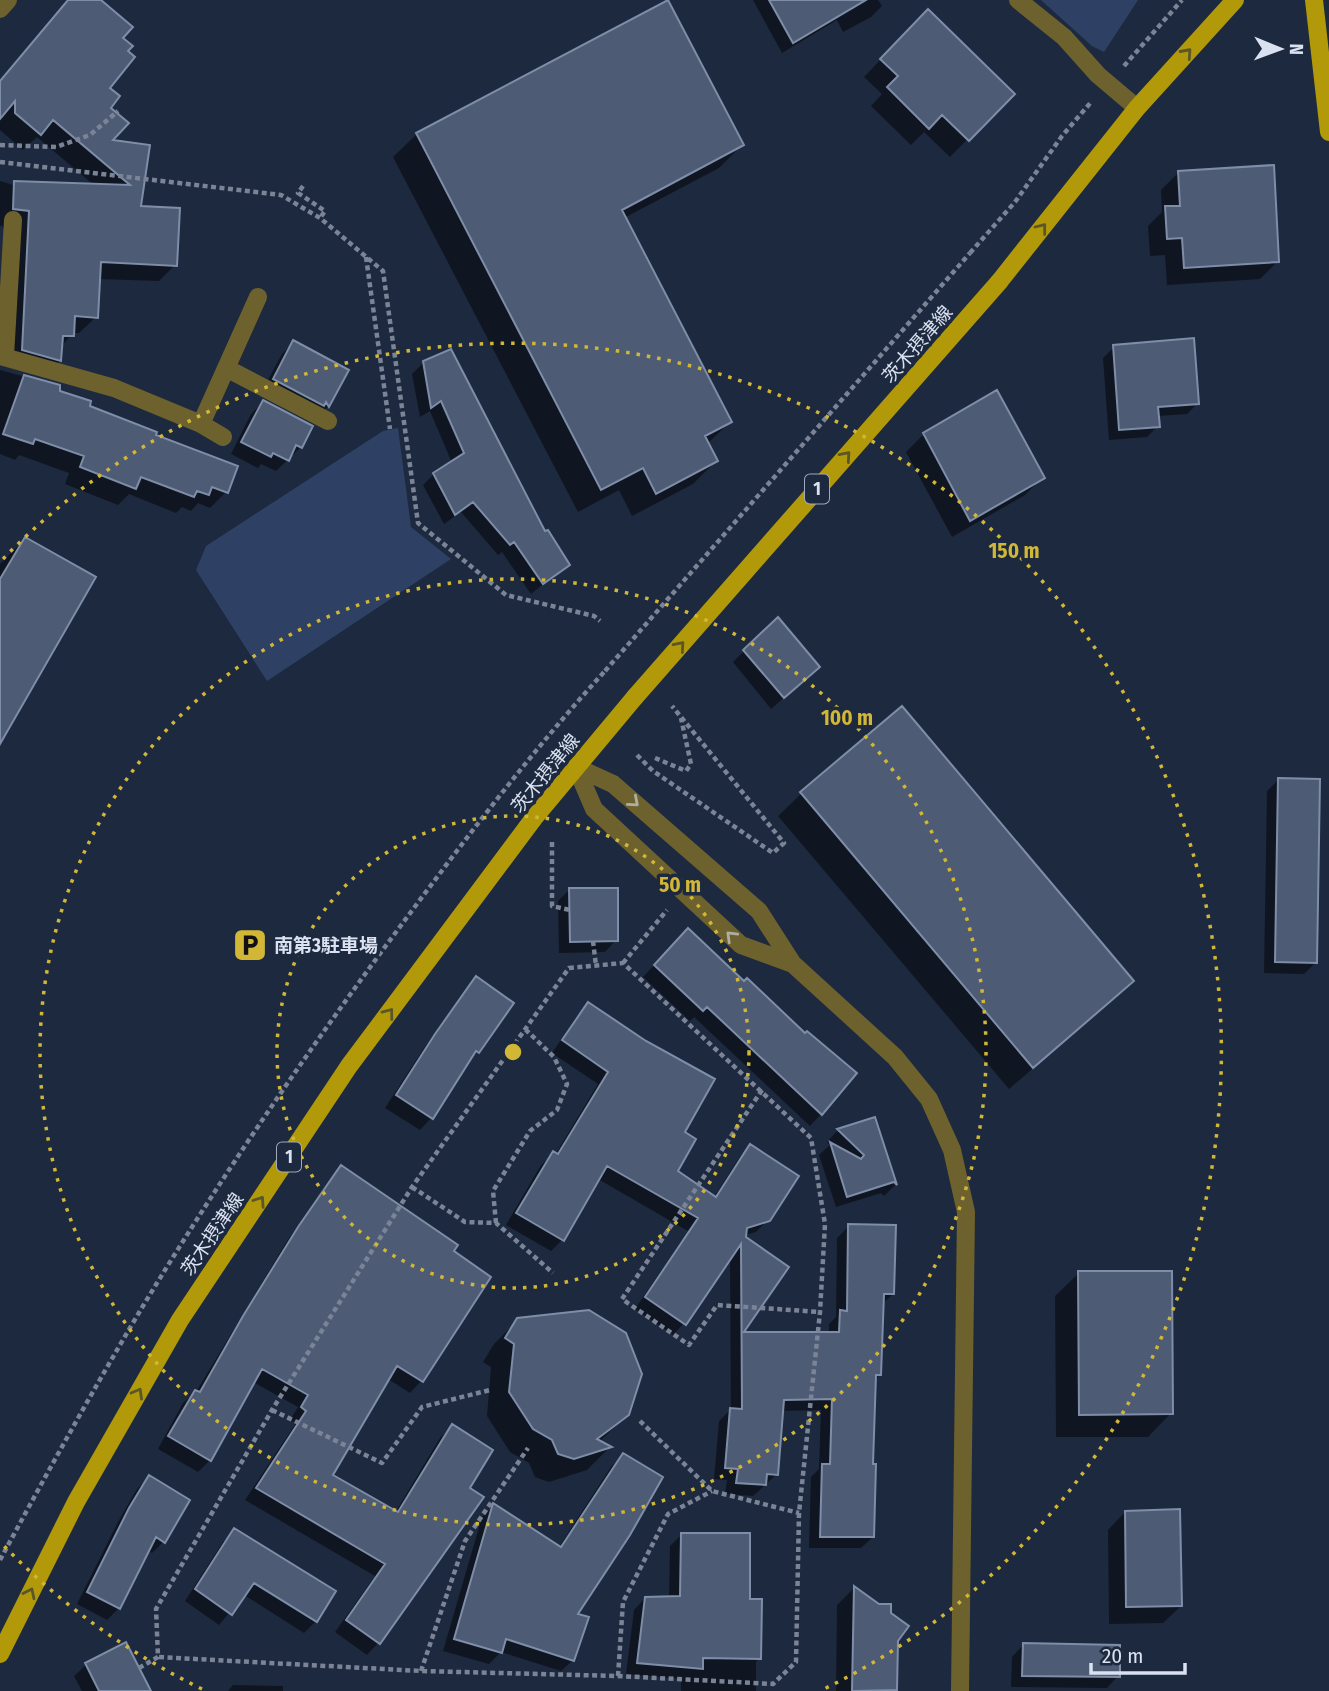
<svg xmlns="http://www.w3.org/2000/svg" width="1329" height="1691" viewBox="0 0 1329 1691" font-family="'Fira Sans Condensed','Noto Sans JP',sans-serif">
  <rect width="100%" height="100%" fill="#1d293e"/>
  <path fill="#2e4164" d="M1041 0H1138L1104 52 1092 46Z
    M398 428 411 527 451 559 267 681 196 570 206 546 383 431Z"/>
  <path fill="#0007" d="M68 0H98L120 38 108 88 110 141 148 146 139 208 175 265 159 281 98 279 96 317 79 333H73L60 348V361L43 377 1 365 9 238 2 226H0V181L53 197 95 186 37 137 23 150 0 130V81Z
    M753 0H878L882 6 871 17 843 32 837 20 782 53Z
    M910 29 1012 94 950 157 924 132 911 145 871 106 882 94 864 77Z
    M417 134 742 145 719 168 624 218 730 422 707 444 716 461 693 484 632 516 619 490 578 512 393 157Z
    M1179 172 1277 262 1260 279 1167 285 1165 255 1150 256 1148 226 1162 212 1161 190Z
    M294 342 347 370 328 406 317 417 262 391 282 354Z
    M1114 347 1197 404 1187 414 1157 416 1158 426 1147 437 1109 440 1103 358Z
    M424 362 568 564 531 594 502 552 498 555 461 512 444 524 423 485 434 474 452 463 430 411 420 417 412 374Z
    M0 370 59 386 58 392 154 436 226 492 210 508 198 503 191 511 182 507 176 513 129 494 118 505 65 484 69 473 19 455 15 460 0 454Z
    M996 393 1043 477 1025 495 952 537 906 452 924 434Z
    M263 402 311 427 301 447 276 471 261 464 258 468 231 454 251 414Z
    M25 539 0 740V564Z
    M744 651 806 678 771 709 733 662Z
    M1278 780 1316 962 1304 974 1264 973 1267 791Z
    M802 793 1132 981 1108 1004 1009 1089 778 816Z
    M570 889 616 940 605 952 559 953 558 901Z
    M676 942 821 1114 810 1126 694 1017 690 1021 643 977Z
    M477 979V1052L467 1063 431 1118 420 1130 385 1108 424 1048 465 990Z
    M589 1004 683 1133 675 1171 714 1197 739 1158 750 1146 768 1220 756 1232 742 1236 786 1268 740 1334H829V1324L836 1317 837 1238 849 1226 893 1294 882 1304 880 1374 875 1380 872 1466 873 1537 861 1548H809L811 1477 819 1469 821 1410 782 1411 777 1474 753 1496 725 1494 727 1480 714 1479 719 1421 731 1409 730 1257 684 1323 673 1335 635 1309 688 1231 598 1179 562 1240 551 1251 506 1225 541 1165 553 1154 555 1155 598 1084 552 1053 577 1016Z
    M874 1119 895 1185 884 1196 881 1193 836 1207 819 1155 830 1145 827 1142 838 1130Z
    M341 1167 452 1252 489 1277 421 1381 410 1393 388 1379 331 1475 395 1513 440 1438 452 1427 468 1489 481 1497 378 1643 367 1655 335 1632 375 1576 245 1500 296 1423 290 1420 298 1407 253 1382 210 1460 198 1472 158 1449 183 1403 196 1392 287 1241 330 1179Z
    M1079 1273 1171 1413 1148 1437H1056L1055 1296Z
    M518 1320 628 1414 599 1442 609 1448 587 1470 549 1482 535 1477 529 1463 510 1452 487 1416 491 1367 483 1362 494 1344Z
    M623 1456 576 1615 573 1660 561 1671 501 1652 489 1664 443 1651 482 1517 494 1505 559 1547 611 1467Z
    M149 1477 163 1542 152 1553 147 1550 119 1608 107 1620 77 1604 118 1522 137 1489Z
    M1125 1512 1181 1606 1163 1623 1109 1624 1108 1530Z
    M234 1530 316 1621 304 1633 244 1595 219 1625 185 1601 223 1542Z
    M682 1534 748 1601 759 1658 756 1662V1691H681V1679L626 1674 634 1610 645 1598H669L670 1546Z
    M854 1588 896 1640 895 1689 893 1691H836L837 1605Z
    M1023 1645 1118 1676 1107 1688 1011 1687 1012 1657Z
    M86 1665 149 1691H82L74 1676Z
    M233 1685 283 1686V1691H228Z"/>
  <path fill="#4d5b74" stroke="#7e8da8" stroke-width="2" d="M68 0H101L133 27 123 38 133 46 128 51 135 57 110 88 120 96 111 108 129 123 113 140 150 145 141 206 180 208 177 266 101 262 98 318 75 316 74 336H63L61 361 22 350 29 211 13 209 14 181 130 185 53 120 41 135 15 113V101L0 119V81Z
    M668 0 744 145 622 210 732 422 705 436 718 461 656 494 643 468 601 490 416 133Z
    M769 0H866L793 43Z
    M928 9 1015 94 969 141 942 115 929 129 887 87 898 76 880 59Z
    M1274 165 1279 262 1184 268 1182 238 1167 239 1165 206H1180L1178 171Z
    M1194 338 1199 404 1158 407 1160 427 1119 430 1113 345Z
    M293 340 349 370 329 407 326 402 324 406 273 379Z
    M451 349 545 531 548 530 570 565 543 584 514 542 510 545 473 502 455 515 433 473 464 453 441 401 431 408 423 361Z
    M24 375 60 385V391L91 401 90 406 157 432 156 435 238 466 228 493 212 487 209 495 197 491 194 497 141 477 136 489 80 467 84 456 35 439 33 444 3 434Z
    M997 390 1045 478 970 521 923 433Z
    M263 400 313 426 302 448 296 445 289 461 273 453 271 457 241 442Z
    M25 537 96 577 0 744V579Z
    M778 617 820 667 784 698 743 650Z
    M902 706 1134 981 1033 1068 800 792Z
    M1278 778 1320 779 1317 963 1275 962Z
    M569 888H618V941L570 942Z
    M688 928 744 981 747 978 805 1033 807 1031 857 1073 822 1115 707 1007 703 1011 654 965Z
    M476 976 514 1003 479 1053 476 1051 433 1119 396 1095 435 1034Z
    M588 1002 646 1041 715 1079 685 1132 696 1139 678 1171 716 1197 750 1144 799 1176 770 1221 747 1228 746 1237 789 1267 744 1332H839L840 1310 847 1311 848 1224 896 1225 894 1294H884L881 1375H876L873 1464H876L874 1537H820L822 1464H830L832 1399 784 1400 778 1475 767 1474 766 1485 736 1483 738 1469 725 1468 730 1408 742 1409 741 1244 686 1325 645 1297 698 1218 607 1166 564 1241 516 1213 553 1151 558 1154 608 1072 562 1040Z
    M875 1117 897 1185 894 1182 847 1197 830 1142 861 1159 864 1155 837 1129Z
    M341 1165 458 1245 454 1251 491 1277 423 1382 397 1366 333 1475 398 1512 452 1424 493 1450 470 1488 484 1497 380 1644 346 1620 385 1564 256 1488 306 1411 301 1407 308 1395 262 1369 211 1461 168 1436 195 1390 200 1392 243 1316 298 1227Z
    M1078 1271H1172L1173 1414 1079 1415Z
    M589 1310 626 1333 642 1374 629 1415 597 1439 612 1447 574 1459 558 1454 552 1440 533 1429 509 1392 514 1344 505 1338 517 1318Z
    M623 1453 663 1477 630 1535 578 1614 589 1617 574 1661 506 1639 502 1653 454 1639 493 1503 561 1547Z
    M149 1475 190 1500 165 1543 156 1537 120 1609 87 1592 129 1508Z
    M1180 1509 1182 1606 1126 1607 1125 1511Z
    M234 1528 336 1591 317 1622 254 1583 232 1615 195 1589Z
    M681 1533H750V1599H762L761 1659 703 1658V1669L637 1663 645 1597 680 1596Z
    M854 1586 879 1604H891V1613L909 1626 898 1641 897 1690 852 1691Z
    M126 1642 151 1691H99L85 1663Z
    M1023 1643 1120 1645V1677L1022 1676Z"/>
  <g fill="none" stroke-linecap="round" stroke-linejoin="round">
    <path stroke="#7a8496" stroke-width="4.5" stroke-dasharray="5 3.5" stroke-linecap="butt" d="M1124 66 1182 0
      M0 145 56 147 90 135 118 111
      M0 162 281 195 320 218 383 271 418 523 506 595 594 616 600 621
      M303 186 298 193 325 211 320 218
      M970 253 1015 202 1062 136 1092 101
      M366 257 390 429
      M637 755 653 771 773 853 784 843 672 706
      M655 758 686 771 691 764 681 718
      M552 842V906L570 910
      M593 941 596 966
      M623 963 667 910
      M762 1090 622 1299 689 1345 717 1305 820 1312
      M412 1187 465 1222 496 1223 553 1273
      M496 1223 493 1191 530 1131 557 1110 567 1084 554 1057 525 1029
      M272 1410 382 1463 422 1407 490 1390
      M640 1421 712 1491 799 1513
      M0 1560C47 1473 95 1386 146 1301 225 1171 311 1046 402 924 466 838 532 751 605 671
      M139 1668 158 1657 156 1609 272 1410 412 1187 569 968 623 963 811 1138 825 1224 820 1312 799 1513 796 1662 773 1684 618 1676 421 1671 158 1657
      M421 1671 465 1541 528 1448
      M618 1676 623 1602 668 1514 712 1491"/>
    <path stroke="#6d612d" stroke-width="18" d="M1018 0 1064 37 1098 75 1137 108
      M0 9 8 0
      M0 356 114 388 201 424 223 437
      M5 356 13 220
      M226 368 328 421
      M201 424 258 297
      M576 767 613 784 759 911 793 964 895 1057 929 1099 952 1150 966 1212 960 1691
      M576 767 594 809 741 945 793 964"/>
    <path stroke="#b29909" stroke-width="18" d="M1314 0 1329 132
      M999 282 1137 108 1235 0
      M0 1654 76 1502 180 1320 349 1066 534 818 635 697"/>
    <path stroke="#7a8496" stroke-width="4.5" stroke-dasharray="5 3.5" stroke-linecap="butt" d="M605 671 970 253"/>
    <path stroke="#b29909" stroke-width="18" d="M635 697 999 282"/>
  </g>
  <defs><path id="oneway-chevron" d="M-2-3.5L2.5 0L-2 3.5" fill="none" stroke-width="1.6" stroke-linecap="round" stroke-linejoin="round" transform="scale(1.75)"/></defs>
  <g stroke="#595629">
    <use href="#oneway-chevron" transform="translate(1187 53) rotate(-48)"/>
    <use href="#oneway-chevron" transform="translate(1042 228) rotate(-52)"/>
    <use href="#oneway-chevron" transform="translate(846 456) rotate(-49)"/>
    <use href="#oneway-chevron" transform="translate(680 646) rotate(-49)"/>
    <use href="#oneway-chevron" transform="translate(389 1013) rotate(-53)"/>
    <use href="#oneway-chevron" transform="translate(260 1201) rotate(-56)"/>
    <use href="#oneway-chevron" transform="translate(138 1393) rotate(-60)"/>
    <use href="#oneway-chevron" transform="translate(30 1593) rotate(-64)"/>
  </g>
  <g stroke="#aeaea3">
    <use href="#oneway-chevron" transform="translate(634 802) rotate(41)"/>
    <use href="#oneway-chevron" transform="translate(731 936) rotate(-136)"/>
  </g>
  <g fill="none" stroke="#d2b736" stroke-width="3.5" stroke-dasharray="3.5 7">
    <circle cx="513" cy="1052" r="236"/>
    <circle cx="513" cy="1052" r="473"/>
    <path d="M202 1689A709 709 0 0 1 3 1545M3 559A709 709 0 1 1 824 1689"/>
  </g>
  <defs>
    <g id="parking-square" transform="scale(1.75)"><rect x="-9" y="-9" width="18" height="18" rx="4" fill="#d2b736" stroke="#1d293e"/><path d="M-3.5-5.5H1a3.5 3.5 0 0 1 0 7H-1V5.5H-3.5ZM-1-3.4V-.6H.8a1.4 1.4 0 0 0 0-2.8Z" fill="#111"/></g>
  </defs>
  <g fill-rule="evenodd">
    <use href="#parking-square" x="250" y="945"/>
  </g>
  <g text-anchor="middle" stroke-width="7" stroke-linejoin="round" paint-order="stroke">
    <g fill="#1d293e" stroke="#a1aabb" stroke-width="2">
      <rect x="805" y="474.5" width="24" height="29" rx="5"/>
      <rect x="277" y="1142.5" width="24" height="29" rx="5"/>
    </g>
    <g font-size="18" font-weight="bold" fill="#dae2f1">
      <text x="817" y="495">1</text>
      <text x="289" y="1163">1</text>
    </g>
    <g font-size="19" fill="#dae2f1" stroke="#1d293e">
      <text transform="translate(917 344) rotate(-49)" y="7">茨木摂津線</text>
      <text transform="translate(545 773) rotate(-51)" y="7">茨木摂津線</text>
      <text transform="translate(212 1234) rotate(-56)" y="7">茨木摂津線</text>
    </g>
    <g font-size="19" font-weight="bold" fill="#dae2f1" stroke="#1d293e" text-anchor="start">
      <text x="274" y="952">南第3駐車場</text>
    </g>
  </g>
  <circle cx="513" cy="1052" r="10" fill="#d2b736" stroke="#1d293e" stroke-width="3.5"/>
  <g font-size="21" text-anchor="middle" font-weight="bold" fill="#d2b736" stroke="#1d293e" stroke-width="7" stroke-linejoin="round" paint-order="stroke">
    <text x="1014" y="558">150 m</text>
    <text x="847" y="725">100 m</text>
    <text x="680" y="892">50 m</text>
  </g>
  <g transform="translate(1280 49) rotate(91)" stroke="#1d293e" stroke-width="5" paint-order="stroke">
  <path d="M0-5L12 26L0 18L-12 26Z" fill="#dae2f1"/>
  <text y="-10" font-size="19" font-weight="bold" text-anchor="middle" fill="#dae2f1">N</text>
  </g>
  <path d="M1091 1663v10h94v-10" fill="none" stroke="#dae2f1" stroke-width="3.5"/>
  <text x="1102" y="1663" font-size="21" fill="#dae2f1" stroke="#1d293e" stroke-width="5" paint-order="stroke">20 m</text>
</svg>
